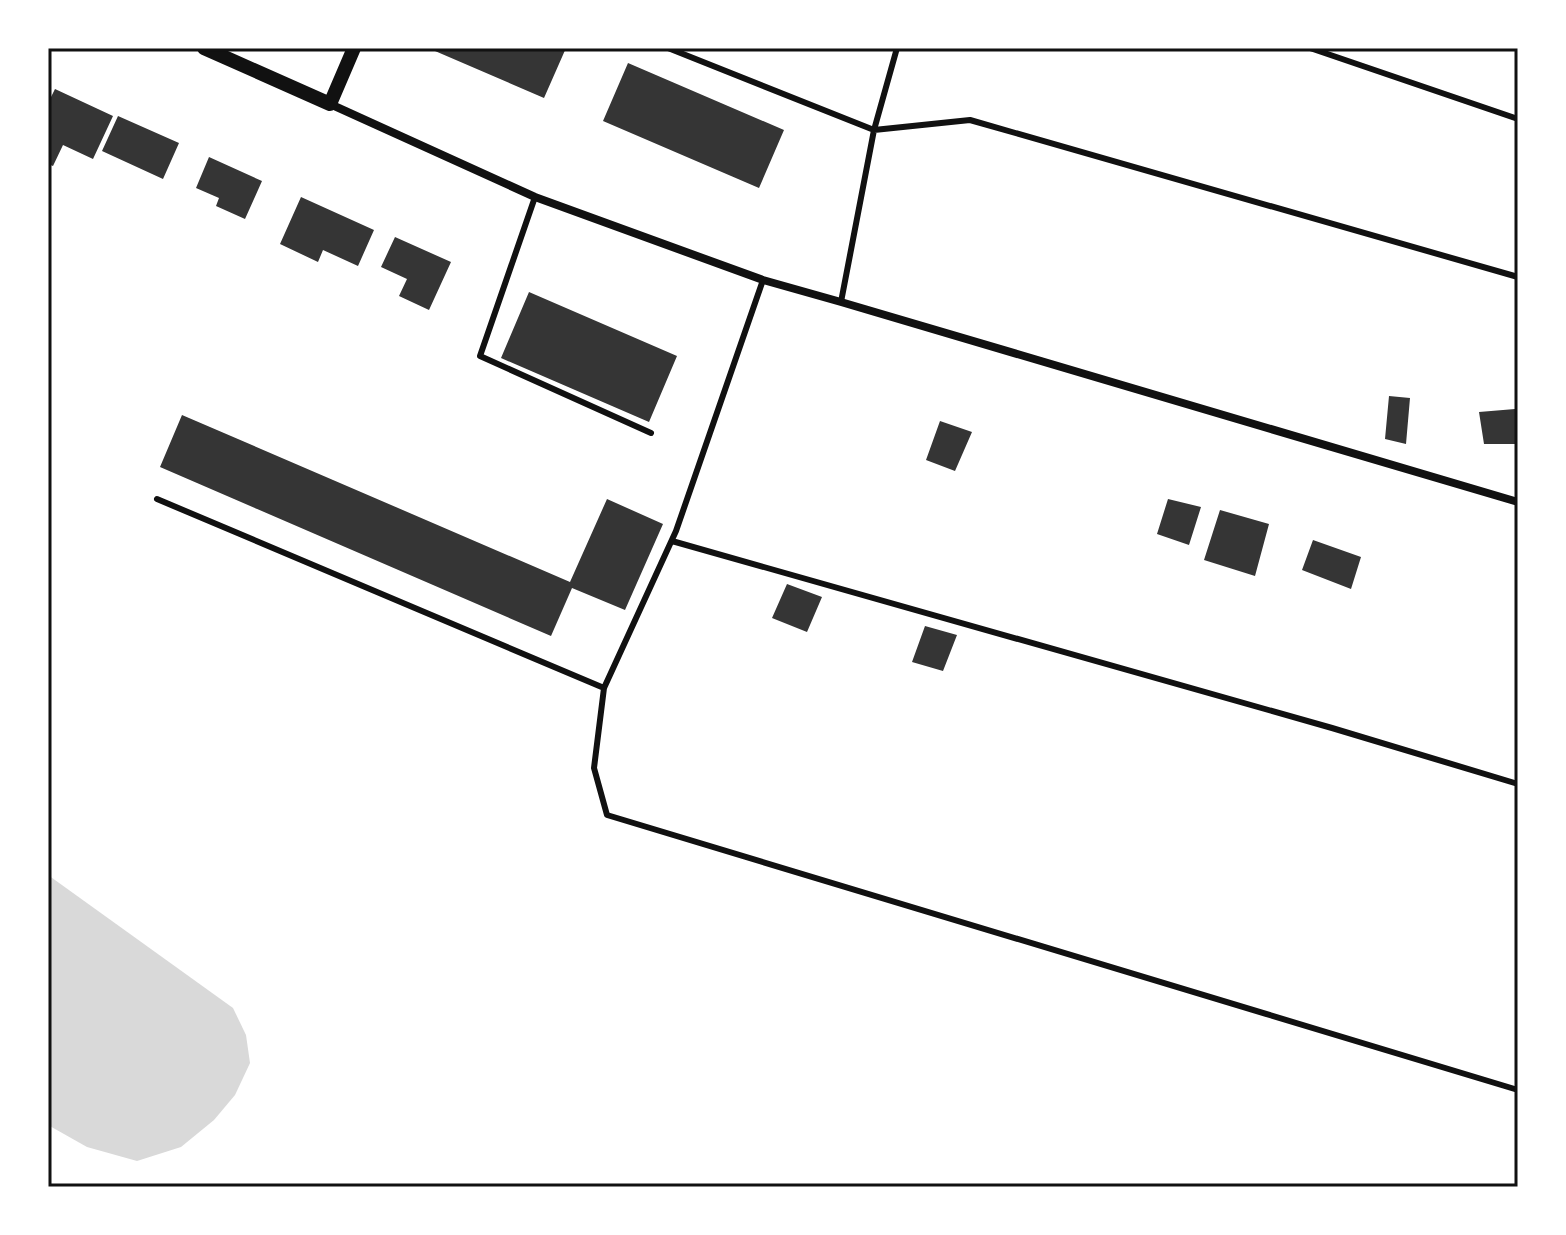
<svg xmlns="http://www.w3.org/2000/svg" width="1566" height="1235" viewBox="0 0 1566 1235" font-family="'Noto Sans',sans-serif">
  <rect width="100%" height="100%" fill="#fff"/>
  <path fill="#d9d9d9" d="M48 875 233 1008 246 1035 250 1063 235 1095 214 1120 181 1147 137 1161 87 1147 48 1125Z"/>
  <path fill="#353535" d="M428 48H566L544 98Z
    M628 63 784 130 759 188 603 121Z
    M55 89 113 116 93 159 63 145 53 166 48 164V103Z
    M118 116 179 143 163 179 102 151Z
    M209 157 262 181 245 219 216 206 219 198 196 188Z
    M301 197 374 230 358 266 323 250 318 262 280 244Z
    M395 237 451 262 429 310 399 296 407 279 381 267Z
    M529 292 677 356 649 422 501 358Z
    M1389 396 1410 398 1406 444 1385 439Z
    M1515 409 1517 444H1484L1479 412Z
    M182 415 570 582 607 499 663 524 625 610 572 588 551 636 160 467Z
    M940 421 972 432 955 471 926 460Z
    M1168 499 1201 507 1189 545 1157 534Z
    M1220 510 1269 524 1255 576 1204 560Z
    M1313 540 1361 557 1351 589 1302 570Z
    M787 584 822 597 807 632 772 618Z
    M925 626 957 635 943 671 912 662Z"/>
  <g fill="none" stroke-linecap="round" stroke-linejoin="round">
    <path stroke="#111" stroke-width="6" d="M668 48 874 130 970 120 1518 277
      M1310 48 1518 119
      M535 197 480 356 651 433
      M841 302 874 130 897 48
      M157 499 604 688 676 531 763 280
      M672 541 1332 728 1518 784
      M604 688 594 768 607 815 1518 1090"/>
    <path stroke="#111" stroke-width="8" d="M330 104 535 197 763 280 841 302 1518 502"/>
    <path stroke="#111" stroke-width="14" d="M204 48 330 104 354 48"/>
  </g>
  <rect width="1566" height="1235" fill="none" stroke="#ffffff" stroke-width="100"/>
  <rect x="50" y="50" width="1466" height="1135" fill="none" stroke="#111" stroke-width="3"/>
</svg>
